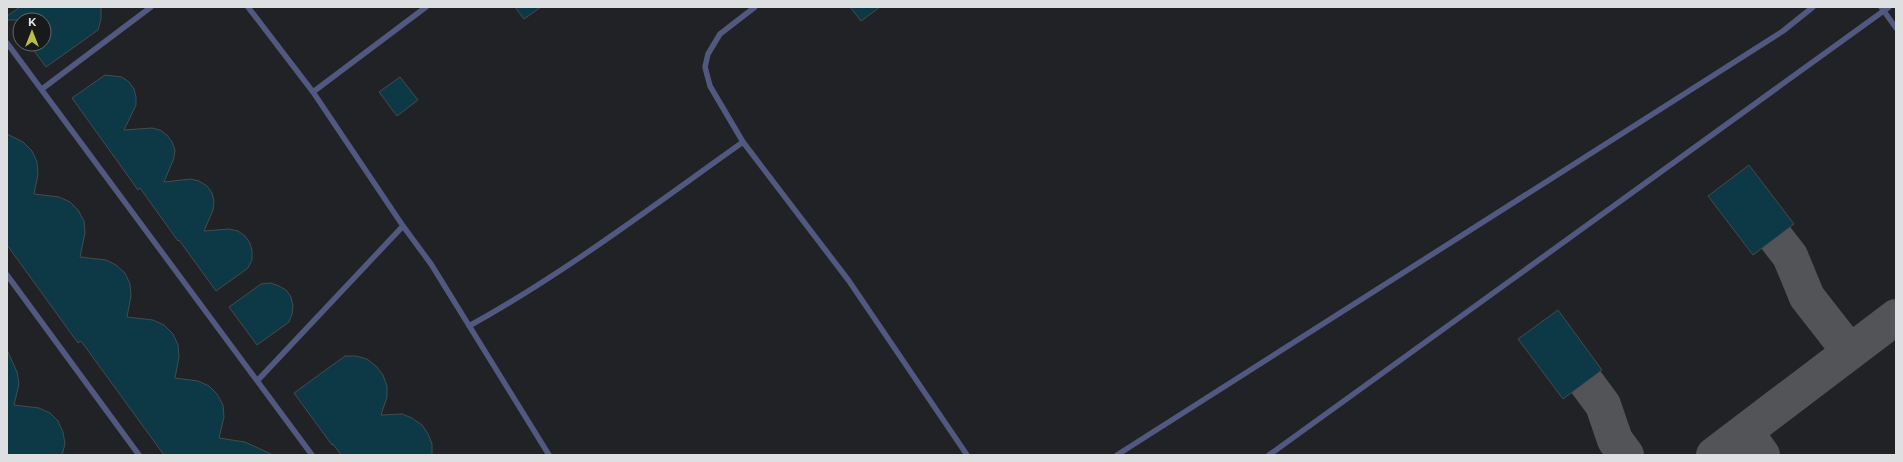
<svg xmlns="http://www.w3.org/2000/svg" width="1903" height="462" viewBox="0 0 1903 462" font-family="Montserrat,sans-serif">
  <rect width="100%" height="100%" fill="#202225"/>
  <g fill="none" stroke-linecap="round" stroke-linejoin="round">
    <path stroke="#525457" stroke-width="36" d="M1776 238 1790 256 1807 297 1839 338
      M1586 382 1603 405 1615 440 1626 455
      M1752 441 1762 455
      M1714 455 1896 317"/>
  </g>
  <path fill="#0d3946" stroke="#474b4c" d="M20 7H101V19L98 30 46 67 29 44H44V20H7V16Z
    M515 7H541L524 19Z
    M850 7H880L861 21Z
    M105 75 122 77 129 82 134 89 136 97V105L124 130 152 128 160 130 167 135 172 142 175 150 174 158 164 182 191 179 199 181 207 186 212 193 214 201 213 210 204 231 229 229 238 231 245 236 250 243 252 251V260L248 268 216 291 179 240 178 241 140 188 138 190 72 98Z
    M400 77 418 100 397 116 379 92Z
    M7 134 23 142 32 151 37 162 38 174 34 194 59 197 70 202 78 210 84 221 85 233 80 257 106 260 116 265 125 273 130 284 131 296 127 317 153 320 164 325 173 334 178 345 179 357 175 378 198 381 209 386 217 394 223 405 224 417 219 438 245 442 273 455H164L81 341 78 343 7 245Z
    M1749 165 1794 224 1753 255 1708 196Z
    M270 283 279 286 286 290 291 297 293 306 292 314 289 322 257 345 229 307 261 284Z
    M1558 310 1602 370 1563 399 1518 339Z
    M7 350 17 372 19 384 14 405 39 408 50 413 58 421 63 432 65 444 62 455H7Z
    M345 356H356L367 359 376 366 383 375 387 386V397L381 415 402 414 412 418 422 425 428 434 432 444V455H341L333 444 332 445 294 393Z"/>
  <g fill="none" stroke-linecap="round" stroke-linejoin="round">
    <path stroke="#525981" stroke-width="5.5" d="M248 7 313 92 403 226 431 264 549 455
      M1881 7 1896 28
      M7 43 312 455
      M42 89 151 7
      M313 92 426 7
      M743 142 710 86 705 67 708 54 720 34 755 7
      M7 275 139 455
      M469 326C565 273 654 205 743 142L849 281 967 455
      M258 380 403 226
      M1117 455 1783 31 1813 7
      M1269 455 1889 7"/>
  </g>
  <rect width="1903" height="462" fill="none" stroke="#dddfe0" stroke-width="16"/>
  <g transform="translate(32 32)"><circle r="19" fill="#17191b" stroke="#66686a"/>
  <path d="M0-3L7 15L0 10L-7 15Z" fill="#bcbf44"/>
  <text y="-6" font-size="11" font-weight="bold" text-anchor="middle" fill="#dddfe0">K</text>
  </g>
</svg>
